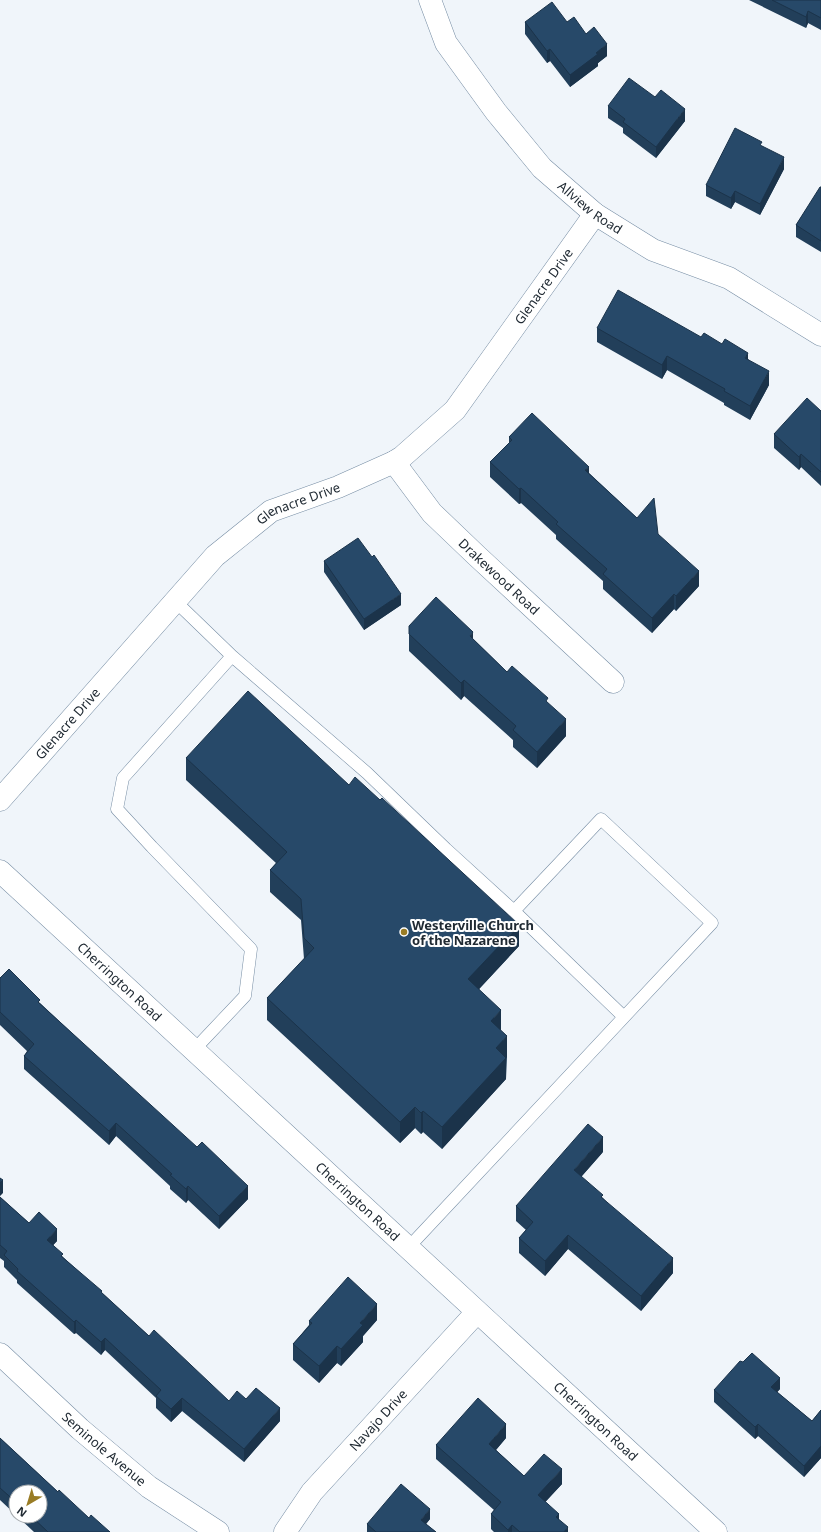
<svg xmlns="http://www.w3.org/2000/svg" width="821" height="1532" viewBox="0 0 821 1532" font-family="'Noto Sans',sans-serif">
  <rect width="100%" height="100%" fill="#f0f5fa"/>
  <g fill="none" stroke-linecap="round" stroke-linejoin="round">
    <g stroke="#768da4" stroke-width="13">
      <path id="service" d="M175 601 232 656 123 778 117 809 152 847 251 949 245 996 194 1050
        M232 656 367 773 446 849 514 911 601 819 712 923 408 1248
        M514 911 624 1017"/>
    </g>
    <g stroke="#768da4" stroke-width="23">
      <g id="minor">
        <path id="s1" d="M430 0 446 43 496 112 542 168 595 214 653 250 729 278 821 335"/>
        <path id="s2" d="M394 462 432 513 477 556 613 682"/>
        <path id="s3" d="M0 800 215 556 271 511 338 487 394 462 402 457 455 410 595 214"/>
        <path id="s4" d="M0 871 716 1532"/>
        <path id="s5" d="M0 1354 80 1429 149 1487 218 1532"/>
        <path id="s6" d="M285 1532 312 1492 477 1312"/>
      </g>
    </g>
    <use href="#service" stroke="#fff" stroke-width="12"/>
    <use href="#minor" stroke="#fff" stroke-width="22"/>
  </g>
  <path fill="#223f5a" d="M749 0H821V30L808 23 806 28Z
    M525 22H567L586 34 607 56 598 63V66L570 87 550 61 547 63 525 34Z
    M608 106 685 121 656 158 623 133V128L608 118Z
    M762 146 784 169 760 215 735 202 731 209 706 196V185Z
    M821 187V252L796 237V225Z
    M597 328 748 359 769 385 750 420 724 405V403L667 370 662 379 597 342Z
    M821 411V486L801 467 799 470 774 448V434Z
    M509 437 589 473 637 518 658 534 699 586 676 611 674 609 652 633 603 589V581L556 539V535L521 503 519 504 490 477V462L509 443Z
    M324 561 401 605 364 630 324 572Z
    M409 626 473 639 507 672 548 703 566 736 537 768 513 747V740L464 696 461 700 409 651Z
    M186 758 519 946 479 989 501 1031 507 1057 506 1079 442 1149 423 1132 421 1134 415 1128 400 1143 267 1020V998L304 959 301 920 270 892V870L276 863 186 780Z
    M0 978 40 1003 248 1199 219 1229 188 1200 186 1203 170 1189V1186L116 1136 109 1145 24 1069V1056L27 1051 0 1025Z
    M603 1152 581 1177 603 1198 673 1273 641 1311 568 1249 545 1276 519 1253V1238L526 1230 516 1221V1206Z
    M0 1197 29 1223 57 1241 53 1245 63 1257 102 1293 149 1336 229 1401 246 1399 280 1421 244 1462 182 1411 171 1422 156 1408V1398L105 1350 101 1355 76 1333 74 1334 17 1283V1280L4 1267V1261L0 1258Z
    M377 1320 363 1336V1342L341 1366 337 1363 319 1383 293 1360V1344L309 1325V1321Z
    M780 1389 777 1392 812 1421 821 1410V1458L804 1477 758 1436 755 1439 714 1402V1390Z
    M0 1438 58 1492 89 1518 110 1532H34L17 1516H40L16 1492V1515L0 1500Z
    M506 1438 496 1450 524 1476 562 1484 545 1502 568 1532H494L491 1529V1514L494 1510 436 1459V1445Z
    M430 1519 426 1524 436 1532H367V1524Z"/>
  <path fill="#1b334a" d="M808 11V23L806 28V17Z
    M607 44V56L598 63V66L570 87V75L596 53Z
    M550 49V61L547 63V51Z
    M685 109V121L656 158V147Z
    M784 157V169L760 215V204Z
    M735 191V202L731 209V198Z
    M748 353V367L745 358Z
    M667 356V370L662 379V365Z
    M769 371V385L750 420V406Z
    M801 454V467L799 470V457Z
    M589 467V482L585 470Z
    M521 488V503L519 504V489Z
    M699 571V586L676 611V596Z
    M401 594V605L364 630V619Z
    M674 594V609L652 633V618Z
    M473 632V649L470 636Z
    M464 680V696L461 700V683Z
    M566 719V736L537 768V752Z
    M519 925V946L468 1001V979Z
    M501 1010V1031L491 1021Z
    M507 1036V1057L496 1069V1048Z
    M506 1058V1079L442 1149V1127Z
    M415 1107V1128L400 1143V1122Z
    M423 1111V1132L421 1134V1113Z
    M116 1123V1136L109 1145V1131Z
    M603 1137V1152L574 1185V1170Z
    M3 1180V1193L0 1196V1183Z
    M188 1186V1200L186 1203V1189Z
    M248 1186V1199L219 1229V1216Z
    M57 1229V1241L47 1252V1240Z
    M568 1235V1249L545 1276V1261Z
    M673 1258V1273L641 1311V1296Z
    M377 1304V1320L363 1336V1342L341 1366V1349L360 1323Z
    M76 1320V1333L74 1334V1322Z
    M105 1338V1350L101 1355V1342Z
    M337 1346V1363L319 1383V1366Z
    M780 1378V1389L771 1399V1387Z
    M182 1398V1411L171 1422V1409Z
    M280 1408V1421L244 1462V1449Z
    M506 1424V1438L489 1458V1444Z
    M758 1424V1436L755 1439V1427Z
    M821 1446V1458L804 1477V1466Z
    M562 1469V1484L538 1510V1495Z
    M430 1509V1519L421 1530V1520Z
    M559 1514V1528L556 1517Z
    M512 1525V1532H508V1530Z
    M568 1527V1532H564Z"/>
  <path fill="#274969" stroke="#1b334a" d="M772 0H821V18L808 11 806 17Z
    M552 2 567 22 574 17 586 34 594 27 607 44 596 53 598 54 570 75 550 49 547 51 525 22Z
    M629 78 655 97 661 90 685 109 656 147 623 122 625 119 608 106Z
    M735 128 762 142 760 145 784 157 760 204 735 191 731 198 706 185Z
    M820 187H821V241L796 225Z
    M618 290 701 337 704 333 722 344 725 339 748 353 745 358 769 371 750 406 724 391 725 389 667 356 662 365 597 328Z
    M807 398 821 411V472L801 454 799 457 774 434Z
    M532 413 589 467 585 470 637 518 654 498 658 534 699 571 676 596 674 594 652 618 603 574 607 569 556 524 558 522 521 488 519 489 490 462 512 440 509 437Z
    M358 538 372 557 374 555 401 594 364 619 324 561Z
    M436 597 473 632 470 636 507 672 512 666 548 698 546 701 566 719 537 752 513 730 516 726 464 680 461 683 409 634V626Z
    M248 691 349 785 355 777 380 800 382 798 519 925 468 979 501 1010 491 1021 507 1036 496 1048 506 1058 442 1127 423 1111 421 1113 415 1107 400 1122 267 998 314 948 304 938 301 899 270 870 287 852 186 758Z
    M9 969 40 1000 38 1002 197 1147 202 1142 248 1186 219 1216 188 1186 186 1189 170 1175 172 1174 116 1123 109 1131 24 1056 34 1044 0 1012V978Z
    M588 1124 603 1137 574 1170 603 1195 601 1197 673 1258 641 1296 568 1235 545 1261 519 1238 533 1222 516 1206Z
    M0 1178 3 1180 0 1183Z
    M0 1197 29 1223 39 1212 57 1229 47 1240 63 1254 61 1256 102 1291 101 1292 149 1336 154 1330 229 1401 237 1391 246 1399 256 1388 280 1408 244 1449 182 1398 171 1409 156 1396 161 1390 105 1338 101 1342 76 1320 74 1322 17 1271 18 1269 4 1255 7 1251 0 1245Z
    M348 1277 377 1304 360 1323 363 1325 341 1349 337 1346 319 1366 293 1344 312 1323 309 1321Z
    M752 1353 780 1378 771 1387 812 1421 821 1410V1446L804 1466 758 1424 755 1427 714 1390 740 1361 743 1362Z
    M478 1398 506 1424 489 1444 524 1476 544 1454 562 1469 538 1495 559 1514 556 1517 568 1527 564 1532H520L512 1525 508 1530 491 1514 501 1502 436 1445Z
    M0 1438 58 1492 59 1490 89 1518 91 1515 110 1532H48L31 1516H40V1492H16V1502L0 1488Z
    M401 1484 430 1509 421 1520 436 1532H376L367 1524Z"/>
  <circle fill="#997c25" stroke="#fff" stroke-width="1.5" cx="404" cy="932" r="4"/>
  <g text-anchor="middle" stroke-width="4" stroke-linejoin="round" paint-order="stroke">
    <g font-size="13" fill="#202a33" stroke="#fff">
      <text dy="5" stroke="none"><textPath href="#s1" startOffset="266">Allview Road</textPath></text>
      <text dy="5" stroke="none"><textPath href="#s3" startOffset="762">Glenacre Drive</textPath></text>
      <text dy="5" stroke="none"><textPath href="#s3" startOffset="425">Glenacre Drive</textPath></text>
      <text dy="5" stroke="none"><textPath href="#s2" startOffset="156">Drakewood Road</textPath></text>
      <text dy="5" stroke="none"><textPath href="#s3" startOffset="102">Glenacre Drive</textPath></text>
      <text dy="5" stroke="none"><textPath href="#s4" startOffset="163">Cherrington Road</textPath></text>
      <text dy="5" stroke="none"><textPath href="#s4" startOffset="487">Cherrington Road</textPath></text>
      <text dy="5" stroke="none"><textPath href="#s6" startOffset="146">Navajo Drive</textPath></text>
      <text dy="5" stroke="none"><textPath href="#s4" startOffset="811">Cherrington Road</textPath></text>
      <text dy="5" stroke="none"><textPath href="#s5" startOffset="141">Seminole Avenue</textPath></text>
    </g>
    <g font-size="13" font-weight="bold" fill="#202a33" stroke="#fff" text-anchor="start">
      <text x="412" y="930">Westerville Church<tspan x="412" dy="15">of the Nazarene</tspan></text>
    </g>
  </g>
  <g transform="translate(28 1504) rotate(218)"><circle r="19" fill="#ffffff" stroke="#a6aaad"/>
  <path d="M0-3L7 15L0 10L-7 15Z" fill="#997c25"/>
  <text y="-6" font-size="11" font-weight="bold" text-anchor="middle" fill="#202a33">N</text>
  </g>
</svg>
